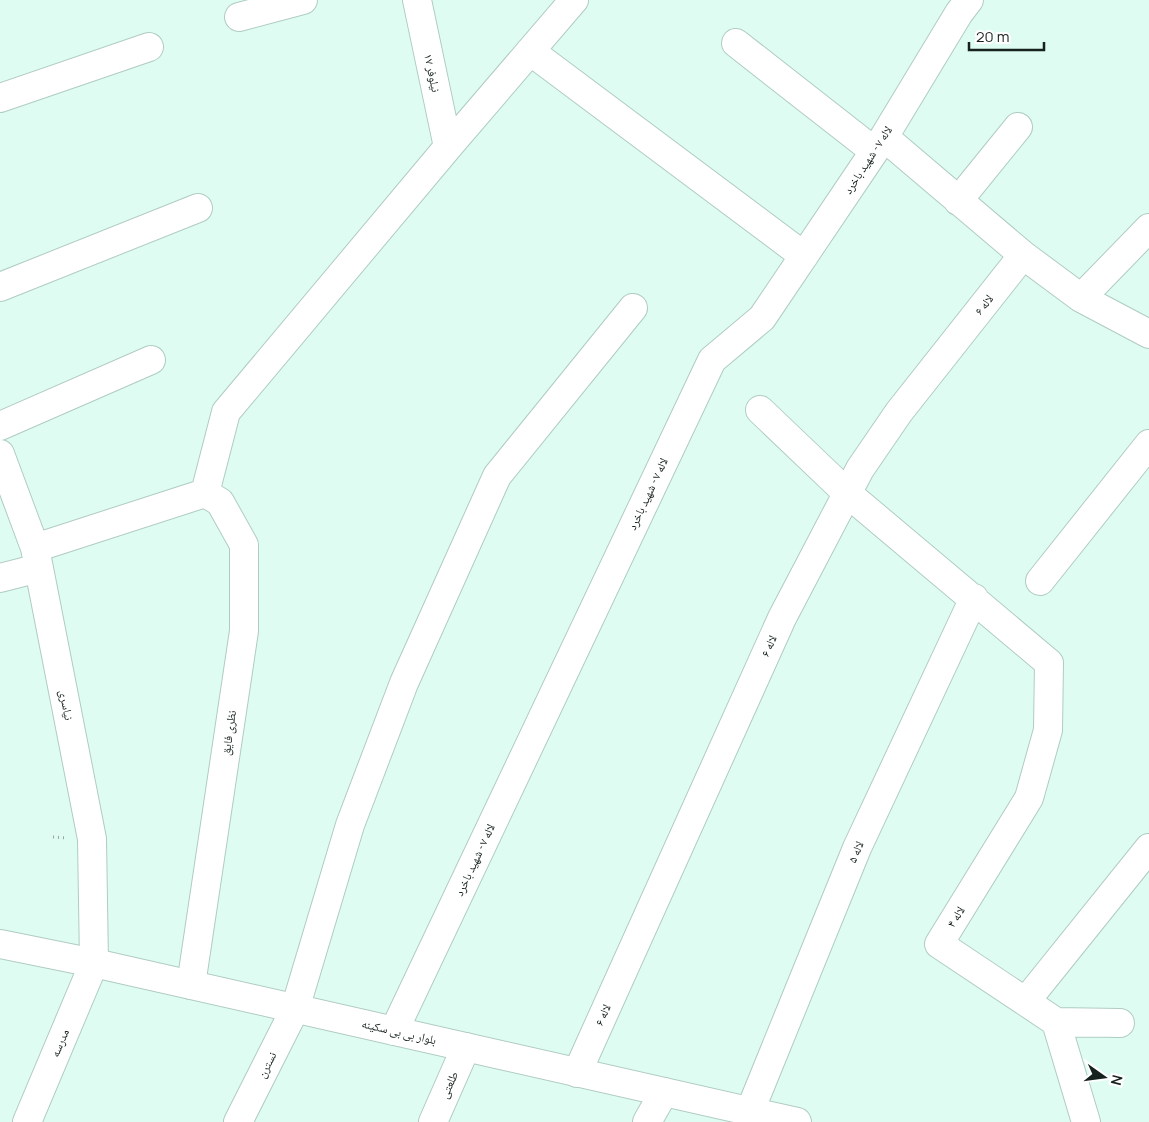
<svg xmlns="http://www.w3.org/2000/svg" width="1149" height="1122" viewBox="0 0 1149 1122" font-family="Manrope,'Noto Naskh Arabic',sans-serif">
  <rect width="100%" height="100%" fill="#dffcf2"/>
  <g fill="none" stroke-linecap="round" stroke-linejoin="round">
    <g stroke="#b0ccc2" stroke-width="30">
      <path id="minor" d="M417 0 448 147
        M239 17 303 0
        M736 43 874 151
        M530 51 804 256
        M0 98 149 47
        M884 137 1023 255 1081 298 1149 334
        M958 201 1018 127
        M0 287 198 208
        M1081 298 1149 228
        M760 410 847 493 1049 663 1048 730 1029 798 939 944 1056 1022 1086 1122
        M0 426 151 360
        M0 454 35 548 92 839 94 963 27 1122
        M205 493 226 412 448 147 574 0
        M35 548 205 493
        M0 578 39 568
        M1040 581 1149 444
        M191 985 244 631V545L220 502 205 493
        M1026 1001 1149 848
        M1056 1022 1120 1023
        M394 1031 712 360 762 318 884 137 959 13 969 0
        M577 1073 782 618 860 469 899 412 1023 255
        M750 1111 857 848 974 598
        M238 1122 295 1009 350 825 404 683 497 476 633 308
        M433 1122 466 1047
        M647 1122 664 1092"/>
    </g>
    <g stroke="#b0ccc2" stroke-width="30">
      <path id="major" d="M0 944 94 963 797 1122"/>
    </g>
    <path stroke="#91a79f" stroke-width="3" stroke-dasharray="1 4" stroke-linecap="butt" d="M53 837 67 838"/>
    <use href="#minor" stroke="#fff" stroke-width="28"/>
    <use href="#major" stroke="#fff" stroke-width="28"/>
  </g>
  <g text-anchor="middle" stroke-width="5" stroke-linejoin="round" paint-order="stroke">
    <g font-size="12" fill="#17221e" stroke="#fff">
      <text transform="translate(432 73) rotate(78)" y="4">نیلوفر ۱۷</text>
      <text transform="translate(868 160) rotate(-57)" y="4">لاله ۷- شهید باخرد</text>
      <text transform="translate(984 305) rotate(-52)" y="4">لاله ۶</text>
      <text transform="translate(648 494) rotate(-65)" y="4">لاله ۷- شهید باخرد</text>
      <text transform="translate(769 646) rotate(-66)" y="4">لاله ۶</text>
      <text transform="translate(66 705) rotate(79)" y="4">نیاسری</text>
      <text transform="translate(229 733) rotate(-82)" y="4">نظری فایق</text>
      <text transform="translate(856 852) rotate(-67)" y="4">لاله ۵</text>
      <text transform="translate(475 860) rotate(-65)" y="4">لاله ۷- شهید باخرد</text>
      <text transform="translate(956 917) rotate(-58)" y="4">لاله ۴</text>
      <text transform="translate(603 1015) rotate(-66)" y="4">لاله ۶</text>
      <text transform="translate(399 1032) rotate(13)" y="4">بلوار بی بی سکینه</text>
      <text transform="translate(60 1043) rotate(-67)" y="4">مدرسه</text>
      <text transform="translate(267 1065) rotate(-63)" y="4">نسترن</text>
      <text transform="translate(449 1085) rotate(-66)" y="4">طلعتی</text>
    </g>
  </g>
  <g transform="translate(1104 1077) rotate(104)" stroke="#ffffff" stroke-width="4" paint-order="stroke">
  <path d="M0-4L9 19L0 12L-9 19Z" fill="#17221e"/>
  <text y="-8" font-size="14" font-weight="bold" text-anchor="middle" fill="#17221e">N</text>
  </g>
  <path d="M969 42v8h75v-8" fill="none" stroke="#17221e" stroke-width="2.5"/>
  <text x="976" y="42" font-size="15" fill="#17221e" stroke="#ffffff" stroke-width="4" paint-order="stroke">20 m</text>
</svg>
